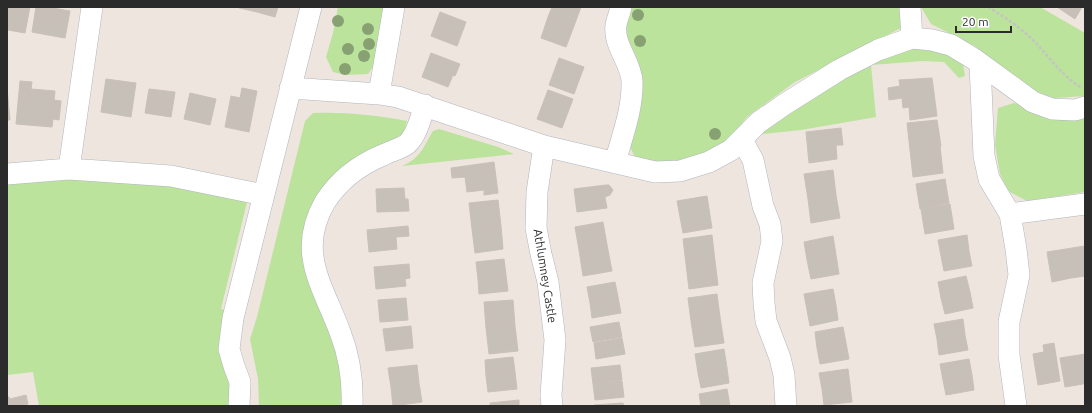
<svg xmlns="http://www.w3.org/2000/svg" width="1092" height="413" viewBox="0 0 1092 413" font-family="Ubuntu,sans-serif">
  <rect width="100%" height="100%" fill="#ede5de"/>
  <path fill="#bbe39b" d="M338 7H387L379 58 368 74 346 75 333 72 326 57 333 33Z
    M630 7H900L903 27 795 82 747 117 730 139 695 157 670 163 643 162 635 157 630 147 640 74 636 56 627 37 626 25Z
    M921 7H1040L1085 33V96L1054 98 1029 89 975 46 931 24Z
    M908 47 945 49 963 64 965 76 959 78 944 62 923 61 871 65 876 117 801 130 763 134 762 130 847 75Z
    M1014 103 1041 113 1068 120 1085 119V192L1027 201 1008 191 1000 174 995 145 998 108Z
    M313 113C345 112 375 115 407 121L404 132 398 139 315 209 340 357 344 406H259L258 379 250 339 257 317 305 121Z
    M439 129 498 147 514 154 402 166C420 159 424 146 433 131Z
    M77 179 160 183 247 202 221 309 226 310 221 340 224 368 233 381 229 406H39L33 372 7 375V184L15 182Z"/>
  <path fill="#c6c0b9" stroke="#c9c1b7" d="M7 7H12L8 30H7Z
    M12 7H30L25 33 8 30Z
    M36 7 53 8 48 35 32 32Z
    M239 7H258L257 12 239 8Z
    M258 7H278L275 17 257 12Z
    M552 7H581L574 26 548 17Z
    M1057 7H1082L1075 19Z
    M53 8 70 11 65 38 48 35Z
    M440 12 466 22 457 46 431 36Z
    M548 17 574 26 566 47 541 38Z
    M431 53 460 64 455 76 453 75 448 87 422 77Z
    M559 58 584 67 574 94 549 85Z
    M932 78 937 116 910 120 909 107 903 108 902 98 889 100 888 88 900 86 899 80Z
    M106 79 136 83 131 117 101 112Z
    M20 81 32 82 31 89 55 91 54 100 61 101 59 120 53 119 52 127 16 124Z
    M7 88 10 120H7Z
    M242 88 257 91 249 132 225 127 231 96 240 98Z
    M149 89 175 92 171 117 145 113Z
    M548 90 573 99 562 128 537 119Z
    M190 93 216 99 210 125 184 119Z
    M937 120 941 146 910 150 907 123Z
    M841 128 843 145H836L837 159 809 163 806 132Z
    M940 146 943 173 913 177 910 150Z
    M494 162 498 193 484 195V190L467 192 465 177 452 178 451 168Z
    M833 170 836 195 808 199 804 174Z
    M945 179 949 203 920 209 916 184Z
    M606 185H609L613 190 610 195 605 197 607 208 577 212 574 189Z
    M404 188 405 199H408L409 211 377 212 376 189Z
    M836 195 840 218 811 223 808 199Z
    M707 196 712 228 683 233 677 201Z
    M498 200 501 226 472 229 469 203Z
    M950 204 954 229 925 234 921 209Z
    M603 222 607 245 579 250 575 227Z
    M408 226 409 236 396 237 397 249 369 252 367 230Z
    M501 226 503 249 475 253 472 229Z
    M712 235 715 261 686 264 683 239Z
    M967 235 969 251 941 256 938 240Z
    M833 236 836 255 807 260 804 242Z
    M607 245 612 271 583 276 579 250Z
    M1085 246V276L1071 278 1066 249Z
    M1066 249 1071 278 1052 282 1047 252Z
    M969 251 972 266 944 271 941 256Z
    M836 255 839 274 811 279 807 260Z
    M504 259 506 275 478 279 476 262Z
    M715 261 718 285 689 289 686 264Z
    M409 264 410 278 405 279 406 286 376 289 374 267Z
    M506 275 508 291 479 294 478 279Z
    M966 276 970 292 941 298 938 282Z
    M615 282 618 297 590 303 587 287Z
    M833 289 836 305 807 310 804 294Z
    M970 292 973 308 945 314 941 298Z
    M717 294 720 317 691 321 688 298Z
    M618 297 621 313 592 318 590 303Z
    M406 298 408 320 380 322 378 300Z
    M513 300 515 326 486 328 484 302Z
    M836 305 838 320 810 326 807 310Z
    M720 317 724 343 695 347 691 321Z
    M963 319 965 335 937 339 934 324Z
    M619 322 622 337 593 342 590 327Z
    M411 326 413 348 386 351 383 329Z
    M515 326 518 351 489 354 486 328Z
    M843 327 846 343 817 348 815 332Z
    M965 335 968 350 939 355 937 339Z
    M622 338 625 354 596 359 594 343Z
    M846 343 849 359 820 364 817 348Z
    M1054 343 1060 381 1038 385 1033 354 1044 352 1043 345Z
    M724 349 727 368 698 373 695 354Z
    M1085 354V383L1083 384 1079 355Z
    M1079 355 1083 384 1065 387 1060 358Z
    M513 357 515 372 486 376 485 360Z
    M969 359 972 375 943 380 940 364Z
    M417 365 419 383 391 387 388 368Z
    M620 365 622 380 593 384 591 368Z
    M727 368 729 383 701 388 698 373Z
    M848 369 850 385 822 389 819 373Z
    M515 372 517 389 488 392 486 376Z
    M972 375 974 390 946 395 943 380Z
    M622 381 624 397 595 400 593 384Z
    M419 383 422 402 393 406 391 387Z
    M850 385 852 402 824 405 822 389Z
    M727 389 730 406H701L699 394Z
    M26 395 28 404 24 405 25 406H7V397H9L10 399Z
    M519 400V406H490V403Z
    M623 403 624 406H594V405Z"/>
  <g fill="none" stroke-linecap="round" stroke-linejoin="round">
    <g stroke="#b1b5bf" stroke-width="22">
      <path id="minor" d="M910 7 912 38
        M980 64 984 156 989 179 1010 214 1016 249 1019 275 1009 322V355L1016 406
        M290 88 379 94 398 97 544 146 655 172 680 171 709 162 731 150 759 122 785 104 839 70 878 50 912 38 932 40 951 45 974 59 1033 102 1052 109 1075 110 1085 107
        M379 94 394 7
        M742 140 753 160 763 206 770 224 772 241 763 283 764 303 766 321 780 358 784 375 786 406
        M544 146 537 192 536 228 541 254 548 282 555 340 551 395 552 406
        M615 163C622 136 633 109 632 81 631 62 613 45 616 25 617 19 620 13 621 7
        M69 169 92 7
        M7 174 69 169 171 176 264 195
        M1010 214 1085 204
        M239 406 240 382 234 366 229 349 233 318 311 7
        M352 406C353 382 349 355 340 332 323 286 296 252 325 202 339 180 359 165 383 155 391 151 400 149 407 144 417 135 421 117 425 105"/>
    </g>
    <path stroke="#c4c4c4" stroke-width="2.5" stroke-dasharray="3 2" stroke-linecap="butt" d="M988 7C1005 17 1021 28 1035 42 1050 58 1063 77 1082 88"/>
    <use href="#minor" stroke="#fff" stroke-width="21"/>
  </g>
  <g fill="#87a173">
    <circle cx="638" cy="15" r="6"/>
    <circle cx="338" cy="21" r="6"/>
    <circle cx="368" cy="29" r="6"/>
    <circle cx="640" cy="41" r="6"/>
    <circle cx="369" cy="44" r="6"/>
    <circle cx="348" cy="49" r="6"/>
    <circle cx="364" cy="56" r="6"/>
    <circle cx="345" cy="69" r="6"/>
    <circle cx="715" cy="134" r="6"/>
  </g>
  <g text-anchor="middle" stroke-width="3" stroke-linejoin="round" paint-order="stroke">
    <g font-size="12" fill="#2b2b2b" stroke="#fff">
      <text transform="translate(545 276) rotate(81)" y="4">Athlumney Castle</text>
    </g>
  </g>
  <rect width="1092" height="413" fill="none" stroke="#2b2b2b" stroke-width="16"/>
  <path d="M956 26v6h55v-6" fill="none" stroke="#2b2b2b" stroke-width="2"/>
  <text x="962" y="26" font-size="12" fill="#2b2b2b" stroke="#ffffff" stroke-width="3" paint-order="stroke">20 m</text>
</svg>
